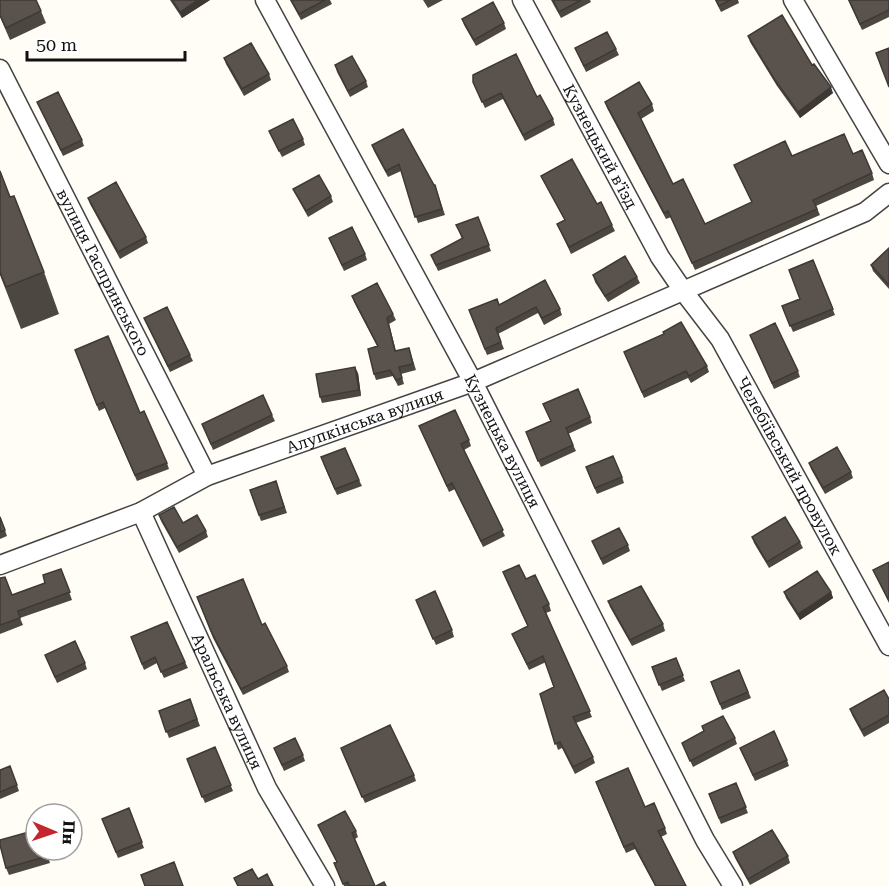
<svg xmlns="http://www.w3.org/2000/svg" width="889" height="886" viewBox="0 0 889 886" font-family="'Roboto Serif',serif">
  <rect width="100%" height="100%" fill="#fffdf5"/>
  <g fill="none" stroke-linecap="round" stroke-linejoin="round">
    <g stroke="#444" stroke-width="21">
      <g id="minor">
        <path id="s1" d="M265 0 473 382 705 840 733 886"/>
        <path id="s2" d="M522 0 660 257 684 292 720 339 889 646"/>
        <path d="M793 0 889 164"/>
        <path id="s3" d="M0 69 207 476"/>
        <path id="s4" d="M141 512 267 788 325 886"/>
        <path id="s5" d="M0 565 141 512 207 476 473 382 865 212 889 193"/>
      </g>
    </g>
    <use href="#minor" stroke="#fff" stroke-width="18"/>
  </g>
  <path fill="#4d4742" d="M0 0 41 11 46 23 10 40 0 17Z
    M170 0H210L182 18Z
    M290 0H330L332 4 301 20Z
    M423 0H443L428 8Z
    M551 0H590L591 2 561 18Z
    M715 0H738L739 3 721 12Z
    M848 0H889V17L862 30Z
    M462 19 504 23 506 29 476 46 464 25Z
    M748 36 812 65 833 93 800 118 777 86 750 42Z
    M575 48 616 49 619 55 586 72Z
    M224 58 269 74 271 80 244 96 226 64Z
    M335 65 366 81 368 87 350 97 337 72Z
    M473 82 537 97 553 119 555 125 525 141 503 99 485 108Z
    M37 102 82 140 84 146 63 156Z
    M605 102 652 104 654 111 641 119 673 184 705 224 752 203 734 165 792 156 853 154 872 173 874 180 816 206 820 215 695 270 671 217 666 219 607 108Z
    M269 131 303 139 305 145 282 157Z
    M372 145 434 185H435L445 215 418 223 401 171 388 177 374 151Z
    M0 171 10 197 44 272 59 314 21 329 0 275Z
    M541 176 597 204 612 225 615 231 571 254 557 224 565 220 544 182Z
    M293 189 331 196 333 202 308 217 296 195Z
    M88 198 146 237 148 243 120 259 90 204Z
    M478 217 491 251 438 271 431 255 462 239 456 225Z
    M329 238 365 254 367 260 344 271Z
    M889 248V289L873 271 871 265Z
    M813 260 835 315 793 332 782 306 800 299Z
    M593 275 637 277 640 283 608 302 595 282Z
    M352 296 393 314 396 320 389 324 396 351 409 348 416 370 401 374 404 384 398 386 393 376 376 380 374 374 377 346 354 302Z
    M499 305 560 309 562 315 544 325 538 313 498 334 504 349 487 355 469 310Z
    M144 318 190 355 193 361 170 372Z
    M664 334 707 366 709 372 691 383 688 378 644 398 624 352Z
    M750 335 798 371 800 377 774 389Z
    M75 350 140 413 167 463 169 469 137 481 105 408 99 411Z
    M358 373 361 396 322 403 320 397Z
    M543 404 590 417 592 423 568 434 576 451 541 467 528 438 551 421Z
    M272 415 275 421 213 450 202 424Z
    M419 426 469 440 471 446 464 450 505 536 483 547 455 489 449 492Z
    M323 463 359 480 362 486 337 495Z
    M809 463 851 472 853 478 825 494 811 469Z
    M588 473 622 477 624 483 597 494Z
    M276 481 287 513 261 521 250 490Z
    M159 515 206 531 208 537 179 553 161 521Z
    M0 516 7 536 0 539Z
    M752 537 800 542 803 548 769 568 754 543Z
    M592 541 628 545 630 551 603 565Z
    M889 562V603L873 570Z
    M61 569 72 600 20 618 23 625 0 634V578L12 595 45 583Z
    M503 572 526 579 549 604 551 611 546 613 592 717 576 723 593 757 595 763 575 774 562 748 558 750 540 694 554 687 546 662 529 670 512 634 528 627Z
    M784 592H831L833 598 800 620 786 598Z
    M197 597 262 625 287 666 289 672 243 695 213 638Z
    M416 600 452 630 454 637 436 645Z
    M608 601 663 624 665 631 632 646 610 607Z
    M131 637 185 662 188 668 164 678 157 663 144 670Z
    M45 655 85 663 87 669 57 683Z
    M676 658 685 681 662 691 652 667Z
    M739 670 751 698 722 710 711 682Z
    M190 699 200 726 169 738 159 711Z
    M889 699V723L864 737 852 715 850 709Z
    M702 726 735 738 737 744 693 767 682 743 704 732Z
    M215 747 233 791 205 803 187 759Z
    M274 748 303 755 305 761 284 771Z
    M740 748 787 760 789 766 755 781Z
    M343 754 414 775 416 781 365 803Z
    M10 766 19 791 0 799V770Z
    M736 783 748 813 721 824 709 794Z
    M598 788 645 807 665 828 667 834 661 837 686 886H655L635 849 626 853Z
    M129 808 144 848 118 858 102 819Z
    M318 825 356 831 358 837 355 839 375 886H344L334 863 337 862Z
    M46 850 50 863 9 875 6 868Z
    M733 852 788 856 790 863 750 885 735 858Z"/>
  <path fill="#3f3936" d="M198 0H210L182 18 180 12Z
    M831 87 833 93 800 118 798 112Z
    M355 367 358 373 361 396 359 390Z
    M831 592 833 598 800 620 798 614Z"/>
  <path fill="#5a524d" stroke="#3f3936" stroke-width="1.5" d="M0 0H36L41 11 6 28 0 15Z
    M172 0H198L180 12Z
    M291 0H325L299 14Z
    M553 0H581L559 12Z
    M716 0H730L719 6Z
    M849 0H889V10L860 24Z
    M493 2 504 23 474 40 462 19Z
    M782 15 812 65 814 64 831 87 798 112 775 80 748 36Z
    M607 32 616 49 584 66 575 48Z
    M251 43 269 74 242 89 224 58Z
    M889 48V87L876 53Z
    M516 54 537 97 540 95 553 119 523 135 501 93 482 102 473 82V75Z
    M352 56 366 81 348 91 335 65Z
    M639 82 652 104 638 113 673 184 683 179 705 224 752 202 734 165 785 141 792 156 844 134 853 154 862 150 872 173 813 200 817 209 692 263 668 211 664 213 605 102Z
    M58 92 82 140 61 150 37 102Z
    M293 119 303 139 279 151 269 131Z
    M403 129 434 185H435L442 209 415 217 399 164 386 171 372 145Z
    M572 159 597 204 601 202 612 225 569 247 557 224 565 220 541 176Z
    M0 171 10 197 14 196 44 272 6 287 0 272Z
    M319 175 331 196 306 211 293 189Z
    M116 182 146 237 118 252 88 198Z
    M478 217 489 245 436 265 431 255 463 238 456 225Z
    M352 227 365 254 342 265 329 238Z
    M889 248V285L871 265Z
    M625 256 637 277 605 296 593 275Z
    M813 260 833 309 790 326 782 306 800 299 789 270Z
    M545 280 560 309 542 318 536 307 496 328 501 342 485 349 469 310 497 299 499 305Z
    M377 283 393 314 387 318 395 351 409 348 413 364 399 367 402 378 396 380 390 370 374 374 368 349 378 346 352 296Z
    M167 307 190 355 168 366 144 318Z
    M681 322 707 366 689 376 686 371 642 392 624 352 664 334 663 332Z
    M775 323 798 371 772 383 750 335Z
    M108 336 140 413 144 411 167 463 135 475 103 402 97 405 75 350Z
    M355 367 359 390 320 397 316 374Z
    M578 389 590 417 566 428 573 445 538 461 526 432 551 421 543 404Z
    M263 395 272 415 211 444 202 424Z
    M455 410 469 440 461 444 503 530 481 541 452 483 447 486 419 426Z
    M837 447 851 472 823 488 809 463Z
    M345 448 359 480 335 489 321 457Z
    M613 456 622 477 595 488 586 467Z
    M276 481 284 507 259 515 250 490Z
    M174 507 183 523 197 515 206 531 177 547 159 515Z
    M0 517 5 530 0 532Z
    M785 517 800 542 767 562 752 537Z
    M619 528 628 545 601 559 592 541Z
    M889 562V601L873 570Z
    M519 565 526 579 535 575 549 604 543 607 590 711 573 717 593 757 573 767 560 742 555 744 540 694 554 687 543 656 527 664 512 634 528 626 503 572Z
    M61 569 70 592 18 611 20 618 0 625V578L5 577 12 595 45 583 43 575Z
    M817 571 831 592 798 614 784 592Z
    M243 579 262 625 265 623 287 666 241 689 211 631 197 597Z
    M641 586 663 624 630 640 608 601Z
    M435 591 452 630 433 639 416 600Z
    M167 622 185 662 161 672 155 657 142 664 131 637Z
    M75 641 85 663 55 677 45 655Z
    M676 658 683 675 659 685 652 667Z
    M739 670 748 692 720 704 711 682Z
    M884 690 889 699V715L862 730 850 709Z
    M190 699 197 719 166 732 159 711Z
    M723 716 735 738 690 761 682 743 704 731 702 726Z
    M390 725 414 775 362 797 341 748Z
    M774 731 787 760 753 775 740 748Z
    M295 738 303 755 282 765 274 748Z
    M215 747 231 785 202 797 187 759Z
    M10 766 17 785 0 792V770Z
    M628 768 645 807 654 803 665 828 658 831 686 886H656L633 843 624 847 596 782Z
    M736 783 746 807 719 818 709 794Z
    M129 808 142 842 116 852 102 819Z
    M345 811 356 831 352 833 375 886H349L348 882 343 884 334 863 337 862 318 825Z
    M36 830V850H46L48 856 6 868 0 845V840Z
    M772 830 788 856 748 879 733 852Z
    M174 862 183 886H145L141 875Z
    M252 869 258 879 267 874 273 886H238L234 878Z
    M384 882 386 886H376Z"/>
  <g text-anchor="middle" stroke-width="6" stroke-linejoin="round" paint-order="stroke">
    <g font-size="16" fill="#111" stroke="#fff">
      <text dy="6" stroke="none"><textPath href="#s2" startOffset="166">Кузнецький в’їзд</textPath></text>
      <text dy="6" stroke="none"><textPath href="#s3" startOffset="228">вулиця Гаспринського</textPath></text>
      <text dy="6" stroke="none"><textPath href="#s5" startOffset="393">Алупкінська вулиця</textPath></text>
      <text dy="6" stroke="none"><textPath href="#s1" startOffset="501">Кузнецька вулиця</textPath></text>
      <text dy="6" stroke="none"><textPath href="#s2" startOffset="538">Челебіївський провулок</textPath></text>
      <text dy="6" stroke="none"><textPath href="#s4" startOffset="208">Аральська вулиця</textPath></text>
    </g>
  </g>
  <g transform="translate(54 832) rotate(92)"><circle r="28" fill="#ffffff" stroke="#a0a0a0" stroke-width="1.5"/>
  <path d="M0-4.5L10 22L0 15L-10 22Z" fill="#c4262e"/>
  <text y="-9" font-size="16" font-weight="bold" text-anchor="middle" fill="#111111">Пн</text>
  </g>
  <path d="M27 51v9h158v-9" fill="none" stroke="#111111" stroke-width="3"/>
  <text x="36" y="51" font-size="18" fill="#111111" stroke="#ffffff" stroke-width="4.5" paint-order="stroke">50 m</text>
</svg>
